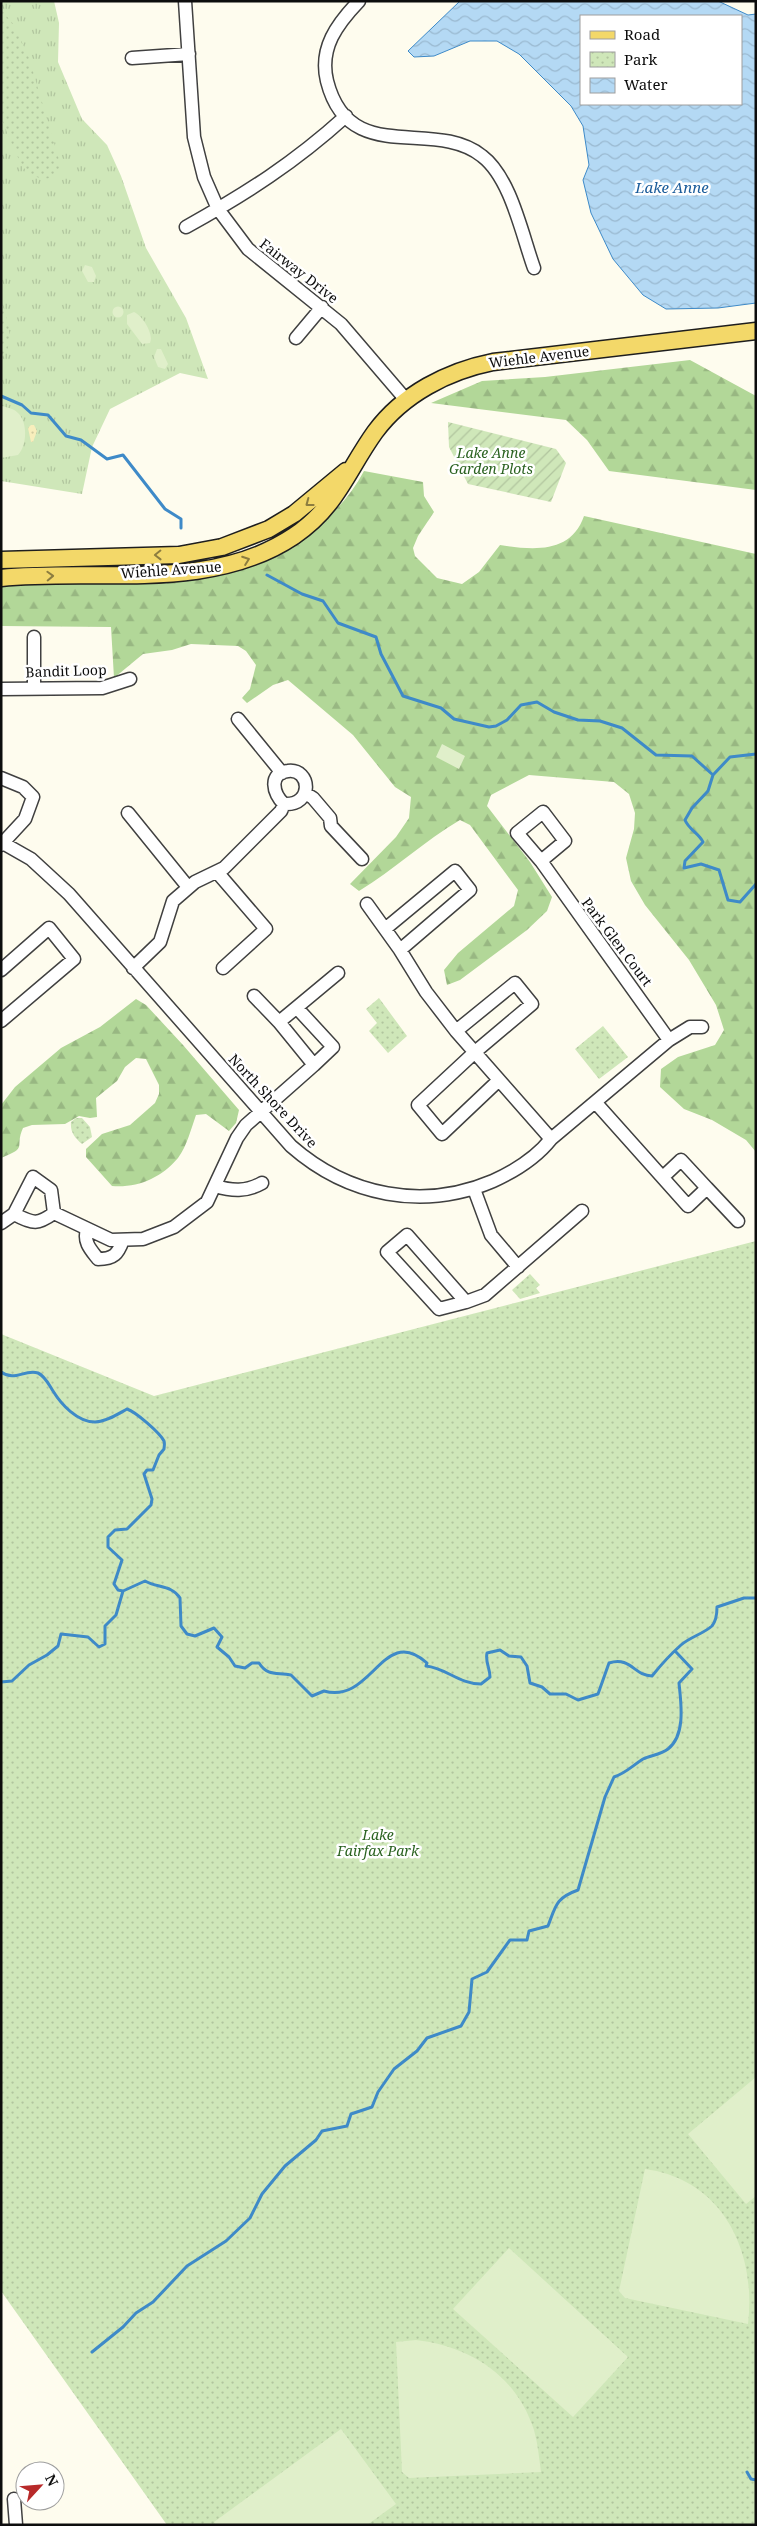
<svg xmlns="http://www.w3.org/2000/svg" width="757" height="2526" viewBox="0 0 757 2526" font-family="'Noto Serif',serif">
  <defs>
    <pattern id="grass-tufts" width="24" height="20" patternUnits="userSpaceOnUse" patternTransform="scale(1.25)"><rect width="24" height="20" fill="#cfe7b9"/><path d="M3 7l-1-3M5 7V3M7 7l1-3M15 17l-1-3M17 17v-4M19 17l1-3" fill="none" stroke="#b1c59e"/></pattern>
    <pattern id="forest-firs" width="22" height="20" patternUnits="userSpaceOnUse" patternTransform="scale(1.25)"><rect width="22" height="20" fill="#b2d798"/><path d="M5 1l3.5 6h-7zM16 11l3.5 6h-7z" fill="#98b782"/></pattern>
    <pattern id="sand-dots" width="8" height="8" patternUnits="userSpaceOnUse" patternTransform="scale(1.25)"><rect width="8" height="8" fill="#f8eebc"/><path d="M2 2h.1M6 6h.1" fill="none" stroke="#d3cba0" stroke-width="1.8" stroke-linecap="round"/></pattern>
    <pattern id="park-dots" width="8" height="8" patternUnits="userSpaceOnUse" patternTransform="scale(1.25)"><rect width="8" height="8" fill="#cfe7b9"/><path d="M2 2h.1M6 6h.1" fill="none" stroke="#b1c59e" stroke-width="1.8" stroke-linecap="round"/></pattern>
    <pattern id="garden-furrows" width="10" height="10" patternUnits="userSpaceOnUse" patternTransform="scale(1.25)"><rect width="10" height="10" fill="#cfe7b9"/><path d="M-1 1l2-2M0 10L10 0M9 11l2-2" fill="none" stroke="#b1c59e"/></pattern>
    <pattern id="water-waves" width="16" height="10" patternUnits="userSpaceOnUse" patternTransform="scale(1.25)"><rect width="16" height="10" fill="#b4d9f4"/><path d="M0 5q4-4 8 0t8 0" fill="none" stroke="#9ab9d0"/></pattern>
  </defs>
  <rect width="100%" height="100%" fill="#fefcee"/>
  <path fill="url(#grass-tufts)" d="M1 1H54L59 23 58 62 82 119 107 145 121 176 146 248 186 318 208 379 180 373 110 409 92 447 82 494 1 481Z"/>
  <path fill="url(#forest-firs)" d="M690 360 756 396V490L609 471 587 440 566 420 431 403 482 381 545 377Z
    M364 471 423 482 424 496 434 512 418 536 413 548 415 556 437 578 462 584 479 572 500 545C533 550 571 554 584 516L756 554V1152L746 1140 712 1120 684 1109 660 1087 661 1069 678 1057 715 1045 724 1030 716 1005 689 960 645 905 631 881 626 858 634 829 635 813 629 794 614 782 529 775 491 795 487 806 530 862 552 897 547 911 527 930 460 980 447 985 444 970 458 953 514 906 518 890 470 825 460 820C424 841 394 870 359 891L350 884 396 837 409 818 411 797 395 787 353 735 288 680 273 685 247 703 242 698 250 689 256 665 246 651 238 646 191 644 172 650 143 654 114 678 111 627 1 626V585C58 582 115 578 172 574 191 573 221 575 240 569 290 553 339 518 364 471Z
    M136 999 146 1005 183 1045 239 1110 236 1123 229 1131 206 1114 196 1115C191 1129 187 1146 178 1158 161 1178 138 1188 112 1186L86 1157V1149L102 1134 130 1125 155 1103 159 1094V1085L146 1059 136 1058 125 1067 117 1081 96 1098 97 1117 90 1118 79 1116 65 1124 32 1125 23 1128C14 1148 29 1147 1 1158V1105L15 1087 61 1048 100 1027Z"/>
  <path fill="url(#sand-dots)" d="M31 425H34L37 431 33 442H31L28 428Z"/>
  <path fill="url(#park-dots)" d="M1 9 14 25 29 58 60 163 58 173 51 178 42 179 27 173 16 154 1 118Z
    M1 301C7 318 17 344 1 358Z
    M379 998 407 1036 388 1053 369 1031 377 1023 366 1009Z
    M603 1026 628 1057 599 1079 575 1049Z
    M76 1118H82L90 1127 92 1137 82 1144C75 1138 70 1132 71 1122Z
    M756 1241V2525H167L1 2291V1334L154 1396Z
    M530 1274 540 1285 536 1288 540 1293 520 1299 512 1290Z"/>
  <path fill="url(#garden-furrows)" d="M448 422 556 449 566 463 551 502 468 484 449 447Z"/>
  <path fill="#e0efca" d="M85 265 92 267 96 276 94 282H88L82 271Z
    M112.5 312a5.5 5.5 0 1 1 11 0a5.5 5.5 0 1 1-11 0Z
    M134 312C143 316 154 334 150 343L142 344 127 324V315Z
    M157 349H161L168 364 165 369 158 367 154 357Z
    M3 406C8 408 15 409 18 413 28 422 27 446 18 455L1 458V407Z
    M442 744 465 756 459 769 436 757Z
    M756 2077V2196L746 2204 688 2134Z
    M645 2169C721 2179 757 2249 748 2324L625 2298 619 2291Z
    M509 2248 628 2357 573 2417 453 2309Z
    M416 2340C470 2346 517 2376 534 2430 538 2444 539 2458 541 2472L409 2478 402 2472 396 2342Z
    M341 2429 396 2504 367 2525H216L214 2522Z"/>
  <path fill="url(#water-waves)" stroke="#3e8ac8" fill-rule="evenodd" d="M460 1H718L748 15 756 14V303L718 308 666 309 643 295 613 259 591 213 583 180 589 165 583 126 571 106 519 54 497 41H470L434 56 414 57 408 51ZM581 16H741V104H581Z"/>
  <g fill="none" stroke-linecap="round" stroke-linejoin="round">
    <path stroke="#3e8ac8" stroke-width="3" d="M1 396 22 405 31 413 48 415 66 436 81 440 107 459 123 455 165 509 181 519V528
      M267 575 302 594 323 601 338 623 376 637 381 654 403 696 441 708 454 719 489 727 496 726 507 720 521 705 537 702 554 712 578 720 600 721 622 728 656 755 692 756 713 775
      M756 754 730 757 713 775 708 791 692 808 685 820C689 830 699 833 703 842L685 861 684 868 701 864 719 870 728 900 740 902 756 884
      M1 1372C15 1382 24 1369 38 1373 45 1376 49 1385 53 1391 61 1404 77 1422 95 1422 106 1422 118 1414 127 1409 136 1412 160 1433 164 1441 165 1444 164 1447 164 1449L159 1455 153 1470H147L144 1474 152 1499 151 1505 127 1529 115 1530 108 1537V1547L122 1560 114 1584 118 1590 123 1591 145 1581C157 1588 172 1585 180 1598L181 1626 187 1634 195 1636 214 1628 222 1637 217 1647 229 1657 235 1666 245 1668 252 1663H259C268 1677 277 1672 291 1675L312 1696 324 1691C372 1705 383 1623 427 1663L426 1666C446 1668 459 1684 481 1684L490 1677C490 1668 485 1662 487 1653L500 1650 509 1656 521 1657 527 1666 530 1683 542 1687 550 1694H566L578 1700 598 1694 609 1663C631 1656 634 1676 652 1676 660 1666 672 1653 681 1645 690 1637 703 1634 712 1626 716 1621 717 1614 717 1607L744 1598H756
      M1 1682 12 1681 29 1665 47 1655 58 1646 61 1634 88 1637 99 1647 105 1644V1626L116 1615 123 1591
      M92 2352 123 2327 136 2313 153 2302 187 2266 226 2241 250 2218 262 2194 285 2166 316 2140 322 2131 347 2126 351 2114 372 2107 378 2092 394 2069 417 2051 427 2038 461 2026 469 2012 472 1979 487 1972 510 1940H527L529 1931 548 1926C556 1905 556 1898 578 1890L605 1797 614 1777C626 1773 632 1766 643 1759 651 1755 660 1755 668 1749 686 1735 681 1703 679 1683L692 1669 676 1652
      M747 2472 751 2479 756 2480"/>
    <g stroke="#404040" stroke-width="15">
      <path id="minor" d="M185 1 194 137 204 177 218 209 248 249 341 324 407 401
        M359 1C337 24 319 48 327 81 349 168 433 117 482 156 511 178 522 235 534 268
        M132 58 189 54
        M186 227C247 193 294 163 346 116
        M296 338 322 307
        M34 688V637
        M1 689 102 688 130 679
        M238 719 282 773
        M1 778 23 787 33 797 25 819 1 845
        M305 793 313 798 330 818 331 826 362 859
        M543 812 565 841 541 861 517 833Z
        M128 813 188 887
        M1 842 31 859 69 894 291 1146C348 1196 423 1211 493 1181 515 1171 536 1158 551 1139L669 1040 690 1027H702
        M541 861 669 1040
        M217 872 266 929 223 968
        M367 904 400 950 426 992 456 1031 551 1139
        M385 929 455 871 470 890 400 950
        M133 968 160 942 173 901 195 882 224 868 281 811 284 804C314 806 311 768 288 771 268 773 273 794 284 804
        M1 970 49 928 74 959 1 1021
        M254 996 279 1022
        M297 1008 333 1047 314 1065
        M456 1031 515 983 532 1004 475 1052 418 1105 442 1134 499 1080
        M596 1103 688 1206 707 1188 681 1160 664 1176
        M215 1186C232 1191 246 1192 262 1183
        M707 1188 738 1221
        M474 1189 491 1235 518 1267
        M14 1214 33 1177 51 1190 54 1213
        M1 1223 14 1214C33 1223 36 1226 54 1213L111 1240 143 1239 174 1227 207 1202 237 1138 246 1125 314 1065 279 1022 338 973
        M87 1230C83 1242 91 1250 98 1259 114 1259 118 1254 123 1240
        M466 1302 439 1309 387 1252 407 1235 466 1302 485 1295 582 1211
        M14 2499 16 2525"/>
    </g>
    <g stroke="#1e1e1e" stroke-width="19">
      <path id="major" d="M1 560 179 555 222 547 269 529 294 514 346 471
        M1 578C98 568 209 593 294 536 337 507 347 471 375 432 403 394 448 371 493 362L756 331"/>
    </g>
    <use href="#minor" stroke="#fff" stroke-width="12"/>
    <use href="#major" stroke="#f3d869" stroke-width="16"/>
  </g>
  <defs><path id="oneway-chevron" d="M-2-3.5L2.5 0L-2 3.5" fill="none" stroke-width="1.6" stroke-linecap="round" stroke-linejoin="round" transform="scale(1.25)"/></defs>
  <g stroke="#8c7d40">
    <use href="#oneway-chevron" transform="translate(309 503) rotate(143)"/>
    <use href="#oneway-chevron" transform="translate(158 555) rotate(179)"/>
    <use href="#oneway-chevron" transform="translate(246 560) rotate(-20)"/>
    <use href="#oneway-chevron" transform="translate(50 576) rotate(-2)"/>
  </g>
  <g text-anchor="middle" stroke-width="5" stroke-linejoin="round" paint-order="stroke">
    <g font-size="14" fill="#0d0d0d" stroke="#fff">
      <text transform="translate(299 271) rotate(38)" y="5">Fairway Drive</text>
      <text transform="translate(539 357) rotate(-7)" y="5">Wiehle Avenue</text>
      <text transform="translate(171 570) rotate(-4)" y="5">Wiehle Avenue</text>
      <text transform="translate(66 671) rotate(-2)" y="5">Bandit Loop</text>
      <text transform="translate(617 942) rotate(53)" y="5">Park Glen Court</text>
      <text transform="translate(273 1101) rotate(47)" y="5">North Shore Drive</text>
    </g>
    <g font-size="14" font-style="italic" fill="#2a6220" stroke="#fff">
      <text x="491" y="458">Lake Anne<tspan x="491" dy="16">Garden Plots</tspan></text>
      <text x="378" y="1840">Lake<tspan x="378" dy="16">Fairfax Park</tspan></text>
    </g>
    <g font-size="15" font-style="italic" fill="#1b5c9a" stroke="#fff">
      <text x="672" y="193">Lake Anne</text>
    </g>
  </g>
  <rect width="757" height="2526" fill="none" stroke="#0d0d0d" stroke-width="5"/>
  <rect x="580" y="15" width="162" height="90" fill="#ffffff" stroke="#9e9e9e"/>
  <rect x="590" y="31" width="25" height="8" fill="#f3d869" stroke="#9e9e9e"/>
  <text x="624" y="40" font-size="15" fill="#0d0d0d">Road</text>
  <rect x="590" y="52" width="25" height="15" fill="url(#park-dots)" stroke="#9e9e9e"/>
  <text x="624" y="65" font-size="15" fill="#0d0d0d">Park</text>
  <rect x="590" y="78" width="25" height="15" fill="url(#water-waves)" stroke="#9e9e9e"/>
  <text x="624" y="90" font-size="15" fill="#0d0d0d">Water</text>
  <g transform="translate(40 2486) rotate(64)"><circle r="24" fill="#ffffff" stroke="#9e9e9e"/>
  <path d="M0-4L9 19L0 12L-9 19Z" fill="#b82a2a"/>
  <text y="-8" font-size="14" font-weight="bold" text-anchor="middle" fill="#0d0d0d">N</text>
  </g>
</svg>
